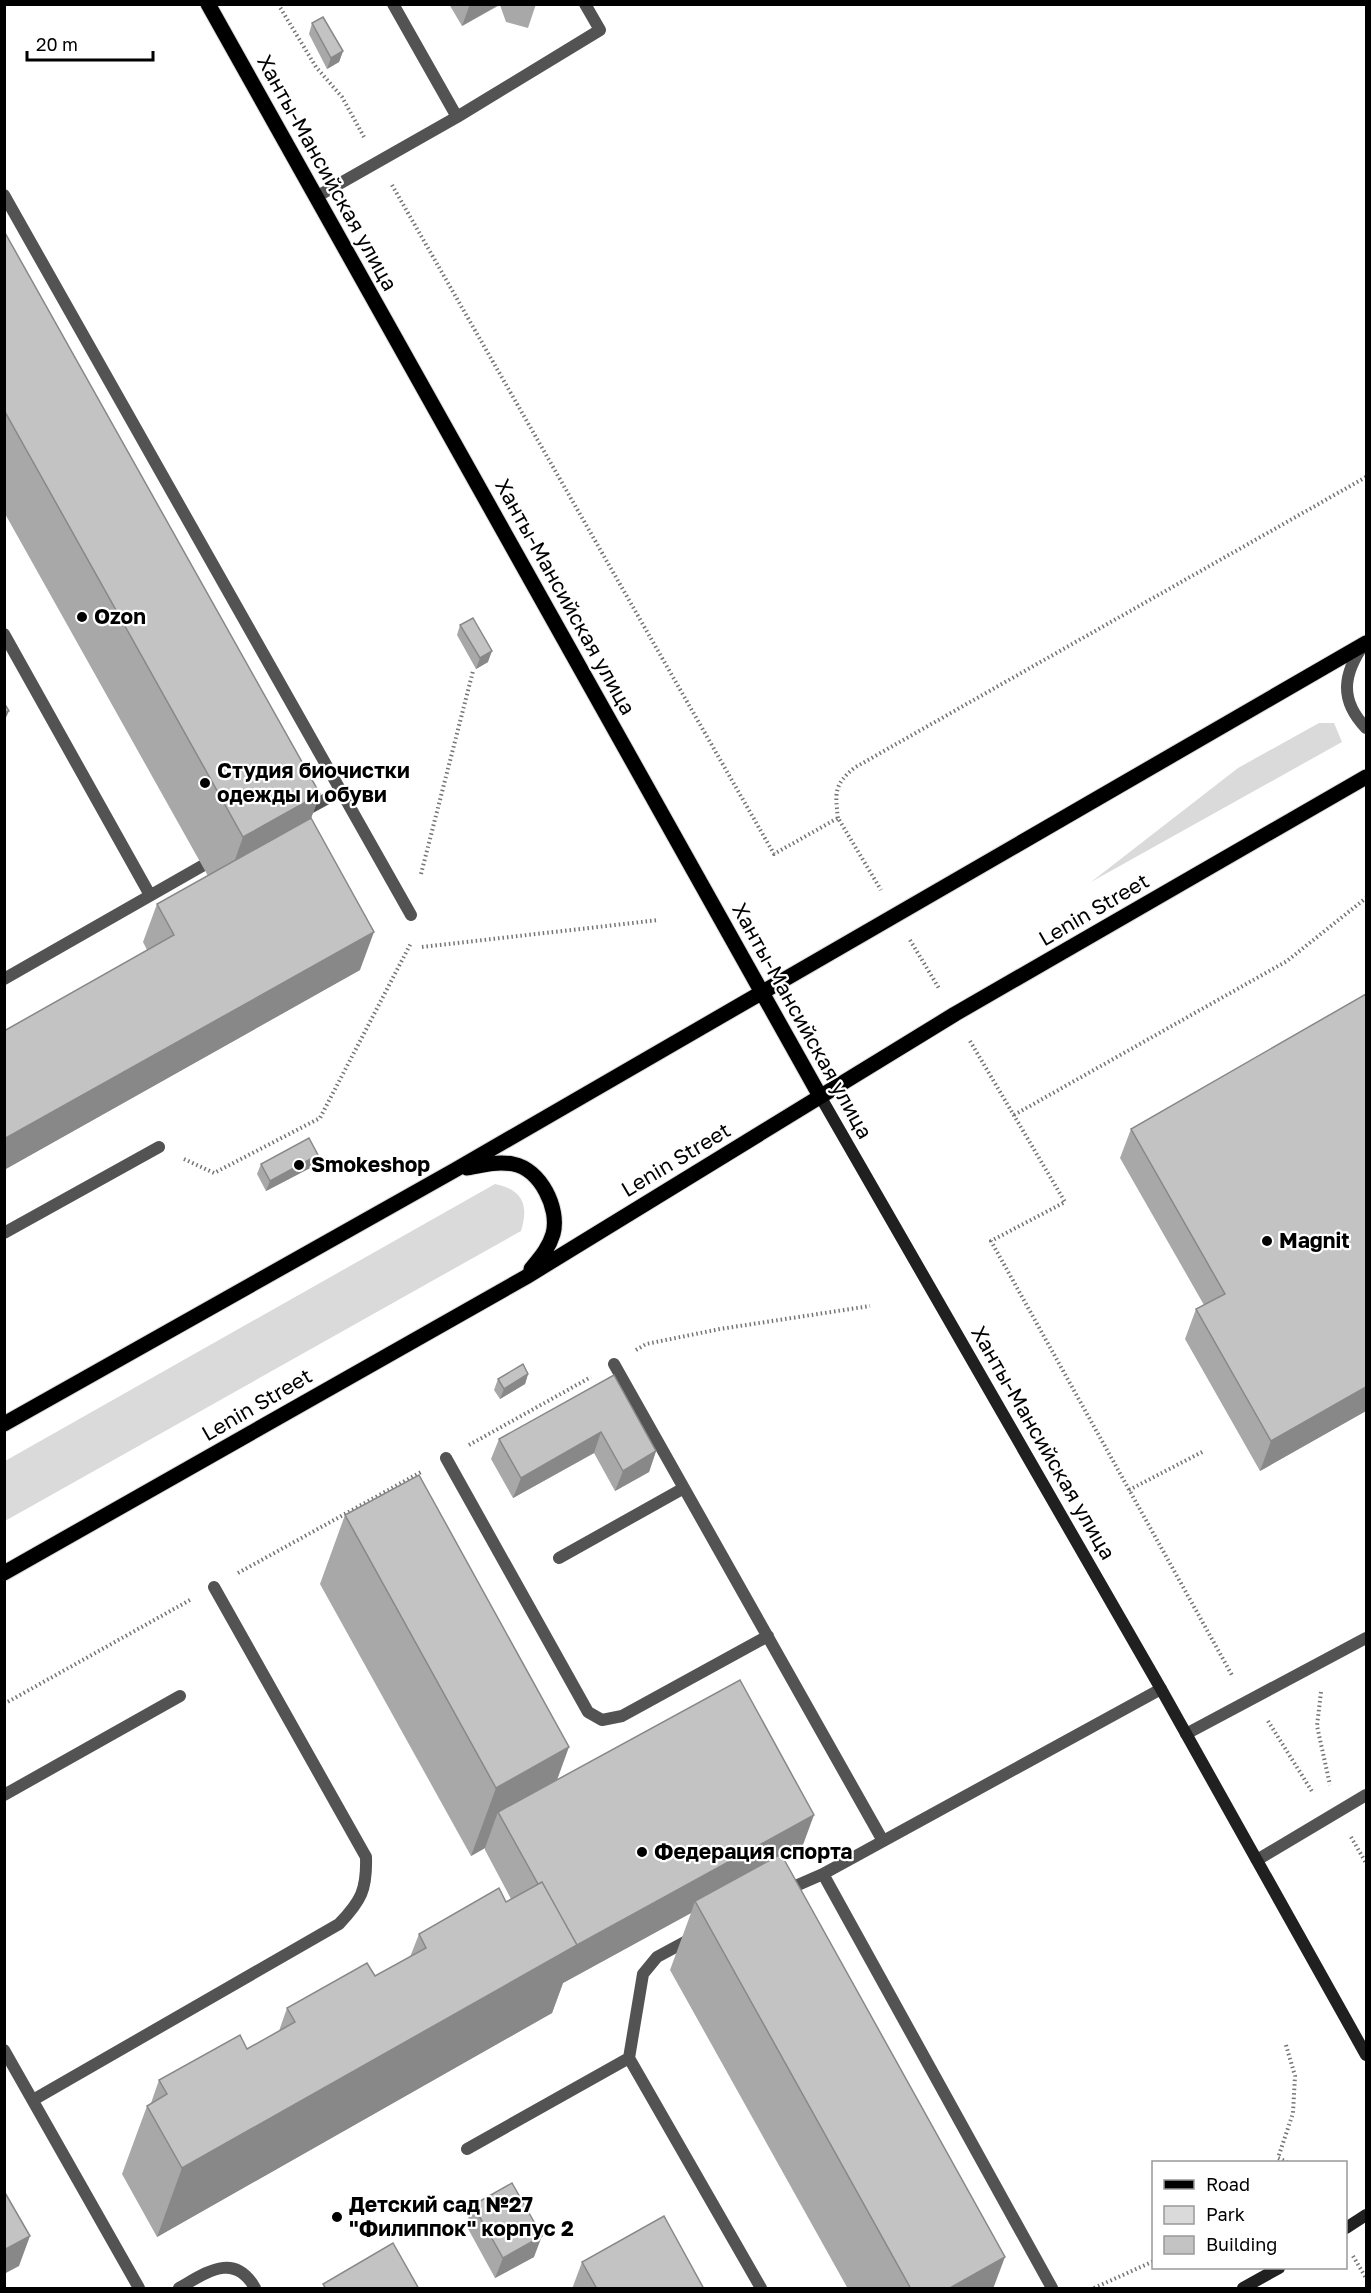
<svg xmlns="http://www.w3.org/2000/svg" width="1371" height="2293" viewBox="0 0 1371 2293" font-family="'Golos Text',sans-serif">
  <rect width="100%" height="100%" fill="#fff"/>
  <path fill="#dadada" d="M1319 723H1334L1342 742 1091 882 1238 768Z
    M495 1184C523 1190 529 1205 521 1231L5 1521V1461Z"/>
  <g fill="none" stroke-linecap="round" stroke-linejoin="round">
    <g stroke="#dbdbdb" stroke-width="17">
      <path id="primary" d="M208 4 820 1096
        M467 1168C482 1165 497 1161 513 1164 540 1169 560 1208 553 1234 549 1248 540 1258 531 1269
        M4 1424 455 1170 1366 643
        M4 1573 526 1277 955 1014 1366 777"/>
    </g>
    <path stroke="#757575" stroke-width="4" stroke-dasharray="1.5 3" stroke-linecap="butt" d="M278 4 316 67 342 97 364 137
      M392 185 774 854 838 818 881 890
      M838 818C835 793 834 785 854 768L1366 477
      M421 874 473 671
      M910 940 940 990
      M422 947 659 920
      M970 1041 1065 1202 991 1241 1233 1677
      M1014 1115 1287 961 1366 898
      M184 1159 214 1173 320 1118 411 943
      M636 1350 646 1344 720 1329 870 1306
      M469 1445 591 1377
      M1129 1490 1204 1451
      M238 1573 421 1472
      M1321 1692 1317 1726 1330 1785
      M4 1704 190 1600
      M1268 1721 1313 1793
      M1351 1837 1366 1863
      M1286 2045 1295 2076 1293 2113 1278 2158 1287 2162
      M1353 2256 1366 2278
      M1094 2288 1154 2261"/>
    <path stroke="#535353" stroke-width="12" d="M393 4 457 117
      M4 195 411 915
      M316 197 457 117 600 30 585 4
      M4 634 150 895
      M304 811 341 791
      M4 979 202 866
      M4 1233 159 1147
      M614 1364 883 1841
      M446 1458 588 1712 602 1720 622 1716 768 1636
      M559 1558 684 1488
      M1186 1734 1366 1638
      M4 1795 180 1696
      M1257 1860 1366 1795
      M823 1874 1052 2288
      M784 1891 823 1874 1161 1689
      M694 1937 657 1957 643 1974 629 2058 761 2288
      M4 2050 139 2288
      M33 2100 339 1924C361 1901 367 1890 366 1857L214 1587
      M467 2149 629 2058
      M179 2288C206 2273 234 2251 255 2288"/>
    <path stroke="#535353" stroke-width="12" d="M1364 644C1343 674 1339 700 1366 728"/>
    <path stroke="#202020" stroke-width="12" d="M820 1096 1161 1689 1366 2055
      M1346 2228 1366 2215
      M1243 2288 1279 2268"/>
    <use href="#primary" stroke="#000" stroke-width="15"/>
  </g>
  <path fill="#a8a8a8" d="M449 4H536L528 28 506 22 500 5 462 26Z
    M312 23 343 51 339 62 327 69 309 34Z
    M4 231 320 794 311 818 360 970 4 1170V1031L147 950 143 942 157 904 208 876 4 512Z
    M460 625 488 662 476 669 457 635Z
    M1366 994V1411L1260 1471 1185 1339 1196 1309 1204 1305 1120 1158 1131 1129Z
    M261 1164 314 1166 266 1191 257 1174Z
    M528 1374 525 1384 500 1399 494 1390 498 1379Z
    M614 1375 656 1451 649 1472 615 1491 594 1453 513 1498 491 1459 499 1439Z
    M345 1515 557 1780 800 1853 785 1861 993 2289H848L670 1970 691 1913 563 1983 552 2013 157 2237 122 2174 147 2106 151 2103 159 2080 247 2049 279 2031 287 2008 375 1976 410 1957 419 1934 506 1902 511 1899 485 1850V1848L471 1856 320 1584Z
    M473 2205 534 2257 495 2278 466 2225Z
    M582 2262 704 2289H572Z"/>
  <path fill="#888" d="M470 4H500L462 26Z
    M343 51 339 62 327 69 331 58Z
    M492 651 488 662 476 669 480 658Z
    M9 711 4 722V713Z
    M320 794 297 856 221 899 243 837Z
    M374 932 360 970 4 1170V1139Z
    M318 1155 314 1166 266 1191 270 1181Z
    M528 1374 525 1384 500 1399 504 1389Z
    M1366 1387V1411L1260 1471 1271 1441Z
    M601 1432 594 1453 513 1498 521 1478Z
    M656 1451 649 1472 615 1491 623 1471Z
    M569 1747 544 1816 498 1812 485 1848 471 1856 496 1788Z
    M814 1815 800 1853 699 1908 695 1901 691 1913 563 1983 552 2013 157 2237 182 2168 577 1945Z
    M30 2236 19 2266 4 2274V2250Z
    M542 2236 534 2257 495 2278 503 2258Z
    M1005 2257 993 2289H948Z"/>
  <path fill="#c3c3c3" stroke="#888" stroke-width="1.5" d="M323 17 343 51 331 58 312 23Z
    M4 231 320 794 243 837 4 410Z
    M473 618 492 651 480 658 460 625Z
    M4 703 9 711 4 713Z
    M311 818 374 932 4 1139V1031L174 935 157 904Z
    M1366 994V1387L1271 1441 1196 1309 1225 1294 1131 1129Z
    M309 1138 318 1155 270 1181 261 1164Z
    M523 1364 528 1374 504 1389 498 1379Z
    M614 1375 656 1451 623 1471 601 1432 521 1478 499 1439Z
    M419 1475 569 1747 496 1788 345 1515Z
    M740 1680 814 1815 577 1945 542 1882 538 1884 498 1812Z
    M781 1854 1005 2257 948 2289H911L695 1901Z
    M542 1882 577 1945 182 2168 147 2106 167 2094 159 2080 240 2035 247 2049 295 2022 287 2008 367 1963 375 1976 426 1948 419 1934 499 1888 506 1902Z
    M512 2183 542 2236 503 2258 473 2205Z
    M4 2191 30 2236 4 2250Z
    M664 2216 704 2289H597L582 2262Z
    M393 2243 419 2289H326L323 2284Z"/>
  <g fill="#000" stroke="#fff" stroke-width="2">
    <circle cx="82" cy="617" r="6"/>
    <circle cx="205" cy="783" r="6"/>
    <circle cx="299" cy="1165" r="6"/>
    <circle cx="1267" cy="1241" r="6"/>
    <circle cx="642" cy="1852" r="6"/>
    <circle cx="337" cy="2217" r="6"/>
  </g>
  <g text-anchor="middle" stroke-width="4.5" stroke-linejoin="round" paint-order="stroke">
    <g font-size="21" fill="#000" stroke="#fff">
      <text transform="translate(327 173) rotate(61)" y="7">Ханты-Мансийская улица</text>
      <text transform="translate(565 597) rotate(61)" y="7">Ханты-Мансийская улица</text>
      <text transform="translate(1094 910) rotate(-30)" y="7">Lenin Street</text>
      <text transform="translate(802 1021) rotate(61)" y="7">Ханты-Мансийская улица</text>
      <text transform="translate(676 1160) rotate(-31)" y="7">Lenin Street</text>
      <text transform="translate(257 1405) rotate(-30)" y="7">Lenin Street</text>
      <text transform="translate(1043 1443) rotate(60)" y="7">Ханты-Мансийская улица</text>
    </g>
    <g font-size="21" font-weight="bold" fill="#000" stroke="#fff" text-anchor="start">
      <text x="94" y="624">Ozon</text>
      <text x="217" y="778">Студия биочистки<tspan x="217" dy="24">одежды и обуви</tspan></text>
      <text x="311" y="1172">Smokeshop</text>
      <text x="1279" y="1248">Magnit</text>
      <text x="654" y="1859">Федерация спорта</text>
      <text x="349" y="2212">Детский сад №27<tspan x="349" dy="24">"Филиппок" корпус 2</tspan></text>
    </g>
  </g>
  <rect width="1371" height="2293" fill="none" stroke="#000000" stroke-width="12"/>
  <rect x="1152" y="2161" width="195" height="108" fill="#ffffff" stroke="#999999" stroke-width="1.5"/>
  <rect x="1164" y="2180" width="30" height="9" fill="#000000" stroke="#999999" stroke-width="1.5"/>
  <text x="1206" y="2191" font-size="18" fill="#000000">Road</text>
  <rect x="1164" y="2206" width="30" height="18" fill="#dadada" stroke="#999999" stroke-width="1.5"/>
  <text x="1206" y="2221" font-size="18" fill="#000000">Park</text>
  <rect x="1164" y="2236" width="30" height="18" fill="#c3c3c3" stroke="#999999" stroke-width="1.5"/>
  <text x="1206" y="2251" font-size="18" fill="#000000">Building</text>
  <path d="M27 51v9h126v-9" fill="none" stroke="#000000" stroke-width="3"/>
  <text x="36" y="51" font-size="18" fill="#000000" stroke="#ffffff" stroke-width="4.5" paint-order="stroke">20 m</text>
</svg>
